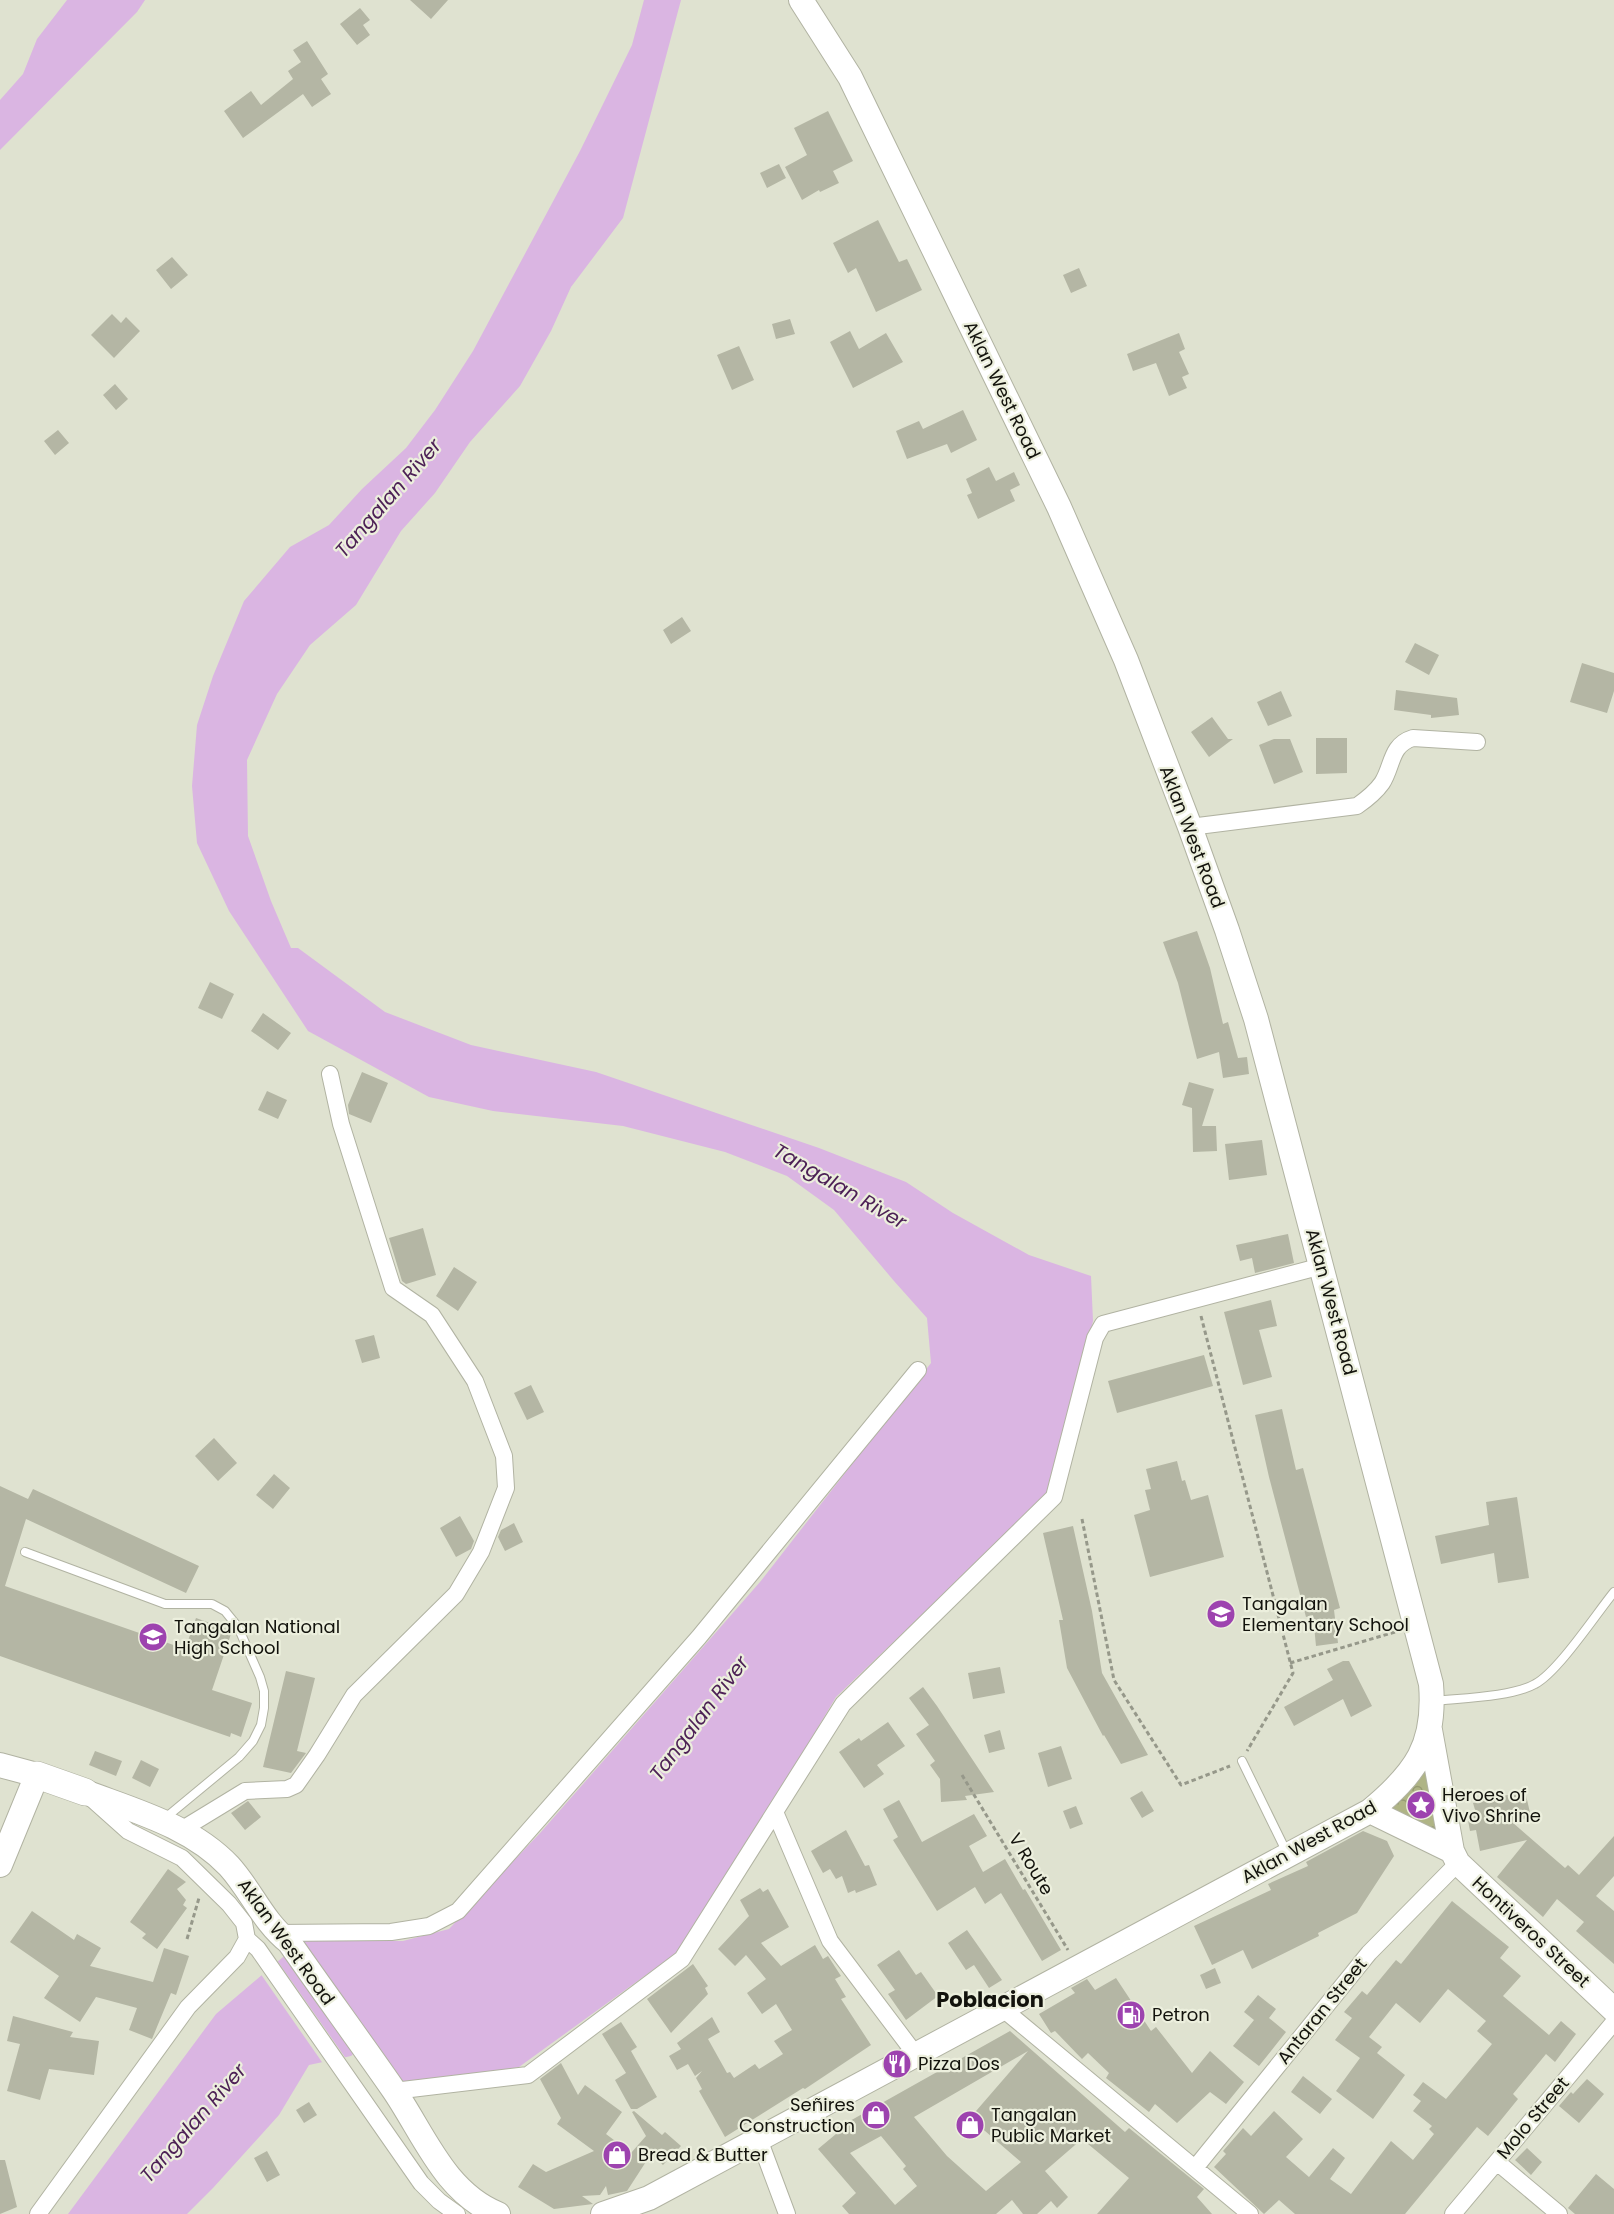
<svg xmlns="http://www.w3.org/2000/svg" width="1614" height="2214" viewBox="0 0 1614 2214" font-family="Poppins,sans-serif">
  <defs>
    <pattern id="park-crowns" width="20" height="18" patternUnits="userSpaceOnUse" patternTransform="scale(1.5)"><rect width="20" height="18" fill="#afb485"/><path d="M2 6a3 3 0 1 1 6 0M12 15a3 3 0 1 1 6 0" fill="none" stroke="#969a72"/></pattern>
  </defs>
  <rect width="100%" height="100%" fill="#dfe2d0"/>
  <path fill="url(#park-crowns)" d="M1427 1764 1439 1833 1386 1807Z"/>
  <path fill="#dab5e2" d="M67 0H145L137 12 0 150V100L23 74 37 39Z
    M644 0H681L623 218 571 287 551 331 520 386 470 442 435 493 401 531 356 605 310 645 277 694 247 760 248 836 271 901 291 948H298L385 1012 471 1045 596 1072 819 1148 906 1182 953 1213 1029 1255 1091 1276 1093 1321 1060 1460 1045 1497 836 1697 722 1888 679 1951 519 2067 403 2087 363 2044 351 2056 309 2065 279 2115 213 2188 187 2214H68L216 2014 303 1940 403 1941 449 1929 541 1832 760 1582 931 1363 927 1318 894 1281 834 1210 787 1176 725 1152 623 1126 493 1111 429 1097 308 1031 229 911 197 843 192 786 197 725 213 676 244 601 290 547 329 525 362 489 406 448 435 410 473 351 580 151 632 45Z"/>
  <path fill="#dfe2d0" d="M276 1959 347 2060 324 2065 260 1973Z"/>
  <path fill="#b4b6a4" fill-rule="evenodd" d="M410 0H448L431 19Z
    M360 8 370 20 363 25 370 35 357 45 340 24Z
    M307 41 328 74 321 79 331 94 312 107 303 94 243 138 224 111 251 91 261 105 293 79 288 71 301 62 293 50Z
    M828 111 853 161 833 171 839 183 820 192 819 190 802 200 785 167 807 155 794 128Z
    M779 164 786 178 767 188 760 173Z
    M878 220 899 262 907 259 922 290 876 312 856 268 848 273 833 243Z
    M172 257 188 275 171 289 156 270Z
    M1079 268 1087 286 1071 293 1063 275Z
    M112 314 121 323 126 317 140 331 114 358 91 335Z
    M790 319 795 334 776 339 772 324Z
    M850 331 859 349 886 333 903 362 853 388 830 342Z
    M1179 333 1185 349 1179 352 1189 374 1182 377 1187 388 1169 396 1156 363 1133 371 1127 354Z
    M739 346 754 380 732 390 717 355Z
    M115 384 128 399 116 410 103 395Z
    M963 410 977 440 951 453 947 444 907 459 896 431 919 421 923 429Z
    M58 430 69 443 55 455 44 441Z
    M989 467 996 481 1014 472 1020 485 1010 490 1015 501 978 519 967 495 972 493 966 479Z
    M682 617 691 631 671 644 663 630Z
    M1415 643 1439 655 1429 675 1405 662Z
    M1582 663 1614 673V691L1607 713 1570 702Z
    M1396 690 1457 698 1459 715 1431 718V715L1394 710Z
    M1281 691 1292 716 1268 726 1257 702Z
    M1212 717 1228 739H1233L1209 757 1191 732Z
    M1316 738H1347V773L1316 774Z
    M1274 739H1290L1303 772 1274 784 1259 745Z
    M1197 931 1210 968 1223 1024 1228 1022 1238 1058 1247 1057 1249 1074 1223 1078 1219 1052 1197 1059 1178 983 1163 942Z
    M210 982 234 994 222 1019 198 1008Z
    M263 1013 291 1033 278 1050 251 1031Z
    M362 1072 388 1083 371 1123 349 1114 348 1105Z
    M1189 1082 1214 1089 1202 1126H1216L1217 1151 1193 1152 1192 1108 1182 1105Z
    M267 1091 287 1100 278 1119 258 1110Z
    M1262 1140 1267 1175 1229 1180 1225 1144Z
    M423 1228 436 1275 406 1284 402 1281 389 1238Z
    M1288 1234 1294 1263 1255 1273 1252 1258 1240 1261 1236 1245Z
    M454 1267 477 1282 458 1311 436 1296Z
    M1271 1300 1277 1326 1259 1330 1272 1377 1243 1385 1224 1312Z
    M374 1335 380 1358 362 1363 355 1340Z
    M1204 1355 1213 1386 1117 1413 1108 1381Z
    M531 1385 544 1412 527 1420 514 1393Z
    M1282 1409 1296 1470 1303 1468 1340 1608 1334 1610 1338 1643 1316 1646 1313 1615 1306 1617 1269 1477 1255 1415Z
    M214 1438 237 1463 218 1481 195 1456Z
    M1177 1461 1182 1481 1185 1480 1191 1500 1208 1495 1224 1557 1150 1577 1134 1515 1150 1510 1145 1490 1151 1489 1146 1469Z
    M274 1474 290 1488 273 1509 256 1495Z
    M0 1486 28 1499 33 1489 199 1566 186 1593 26 1519 5 1586 185 1649 196 1618 232 1631 212 1690 252 1703 241 1737 231 1733 230 1737 198 1726 0 1656Z
    M1517 1497 1529 1578 1498 1583 1494 1553 1441 1564 1435 1536 1489 1525 1486 1502Z
    M460 1516 474 1541 471 1549 456 1557 440 1528Z
    M514 1523 523 1542 505 1551 498 1537 501 1530Z
    M1073 1526 1092 1611 1102 1673 1148 1755 1121 1764 1104 1735 1103 1736 1067 1668 1059 1620H1063L1043 1533Z
    M1343 1661H1349L1372 1706 1351 1717 1343 1699 1294 1726 1284 1707 1333 1680 1327 1669Z
    M1000 1667 1005 1693 973 1699 968 1673Z
    M286 1671 315 1678 297 1751 306 1753 291 1773 263 1767Z
    M923 1687 937 1706 994 1792 965 1796 967 1800 941 1802 940 1779 930 1765 935 1761 916 1734 929 1725 909 1698Z
    M888 1722 905 1746 877 1765 884 1774 864 1788 839 1752 859 1738 861 1741Z
    M1000 1730 1005 1749 989 1753 984 1735Z
    M1061 1746 1072 1779 1048 1787 1038 1753Z
    M95 1751 122 1761 116 1776 89 1765Z
    M141 1760 159 1769 150 1787 132 1778Z
    M1142 1791 1154 1811 1142 1818 1130 1798Z
    M1525 1791 1531 1817 1512 1822 1565 1868 1568 1865 1579 1875 1614 1836V1876L1596 1896 1614 1911V1964L1576 1931 1584 1922 1557 1899 1543 1917 1497 1877 1527 1840 1480 1851 1476 1830 1470 1831 1467 1815 1476 1813 1473 1803Z
    M899 1800 922 1842 974 1814 987 1836 969 1846 983 1872 1005 1859 1023 1890 1025 1889 1061 1950 1042 1961 1001 1893 985 1904 975 1887 937 1911 893 1840 898 1837 883 1809Z
    M248 1801 261 1817 245 1830 231 1813Z
    M1076 1806 1083 1824 1070 1829 1063 1811Z
    M846 1830 865 1866 869 1865 877 1885 856 1893 855 1890 848 1893 842 1876 836 1879 830 1869 823 1873 811 1851Z
    M1363 1831 1387 1841 1394 1856 1357 1913 1318 1933 1319 1936 1252 1969 1243 1950 1212 1965 1194 1926 1271 1890 1268 1884 1308 1866 1306 1862Z
    M168 1869 186 1882 177 1889 186 1900 183 1905 187 1908 157 1949 142 1938 146 1934 130 1922Z
    M760 1888 763 1892 768 1889 789 1927 761 1943 781 1966 815 1945 823 1959 828 1956 841 1976 835 1979 846 1997 841 1999 871 2045 805 2089 803 2088 725 2137 699 2091 702 2089 696 2078 702 2071 695 2076 688 2064 677 2070 669 2056 681 2049 677 2043 712 2017 720 2032 708 2039 727 2073 730 2072 734 2078 755 2064 759 2069 783 2054 774 2041 792 2030 776 2004 762 2014 747 1993 766 1979 746 1955 735 1966 718 1949 749 1916 740 1900Z
    M1452 1901 1509 1947 1500 1958 1521 1976 1503 1996 1549 2035 1561 2021 1576 2034 1555 2062 1546 2054 1513 2094 1518 2099 1488 2136 1477 2127 1405 2214H1295L1279 2200 1264 2214 1214 2167 1226 2154 1223 2151 1243 2128 1251 2136 1274 2111 1303 2139 1286 2157 1309 2177 1333 2148 1345 2158 1330 2179 1351 2194 1391 2141 1413 2160 1434 2134 1429 2129 1432 2126 1413 2111 1421 2101 1413 2095 1423 2082 1446 2099 1492 2044 1477 2031 1486 2021 1448 1989 1420 2023 1396 2003 1369 2037 1382 2047 1377 2053 1405 2075 1373 2119 1336 2091 1360 2058 1335 2040 1352 2018 1344 2012 1362 1991 1367 1995 1396 1960 1401 1964Z
    M32 1911 74 1940 77 1934 101 1948 90 1966 153 1982 164 1948 189 1956 176 1995 171 1993 152 2039 129 2030 137 2008 96 1997 80 2022 44 1998 59 1976 10 1942Z
    M967 1930 1002 1980 989 1988 974 1965 966 1970 948 1943Z
    M899 1950 916 1975 921 1972 938 1996 906 2020 888 1994 895 1990 877 1965Z
    M693 1964 708 1986 705 1988 708 1994 671 2033 647 1999Z
    M1215 1968 1221 1983 1206 1989 1200 1975Z
    M1116 1978 1151 2031 1156 2027 1192 2073 1210 2051 1244 2082 1226 2104 1210 2092 1177 2123 1155 2104 1149 2112 1106 2078 1109 2073 1088 2053 1082 2059 1055 2031 1051 2033 1039 2014 1075 1993 1071 1988 1087 1979 1095 1990Z
    M1258 1995 1276 2009 1269 2018 1286 2032 1259 2066 1233 2046 1254 2020 1244 2012Z
    M13 2016 73 2032 70 2037 99 2041 94 2075 49 2069 40 2100 7 2091 20 2044 7 2041Z
    M621 2022 637 2047 631 2051 657 2097 637 2109H631L615 2080 626 2073 602 2034Z
    M1010 2031 1125 2132 1129 2128 1204 2189 1197 2197 1212 2214H1097L1129 2178 1082 2139 1045 2171 1068 2197 1057 2208 1051 2201 1037 2214H1023L1012 2200 996 2214H849L842 2206 856 2193 818 2149 836 2134 832 2131ZM1028 2051 970 2118 1021 2162 986 2191 947 2156 914 2117ZM881 2136 906 2166 903 2169 917 2186 895 2205 850 2153Z
    M561 2063 578 2095 585 2085 622 2112 606 2134 631 2153 646 2136 632 2112 634 2111 662 2135 665 2132 681 2146 663 2165 651 2154 627 2191 608 2195 606 2186 600 2195 582 2196 593 2204 554 2209 518 2187 533 2164 546 2172 594 2151 557 2124 561 2118 540 2079Z
    M1303 2076 1332 2099 1320 2114 1291 2092Z
    M1587 2079 1604 2094 1579 2123 1559 2106 1571 2092 1573 2094Z
    M309 2102 317 2115 304 2123 296 2110Z
    M1527 2148 1542 2162 1531 2175 1515 2160Z
    M267 2151 280 2175 267 2182 254 2158Z
    M0 2160H5L17 2207 0 2214Z
    M1596 2174 1614 2189V2214H1575L1568 2208Z"/>
  <g fill="none" stroke-linecap="round" stroke-linejoin="round">
    <g stroke="#b1b3a2" stroke-width="10">
      <path id="lane" d="M25 1552 165 1604H212L225 1611 238 1627 260 1677 264 1691V1708L261 1725 253 1741 239 1757 164 1819
        M1434 1701C1462 1698 1512 1697 1535 1684 1558 1672 1596 1614 1614 1592
        M1242 1761 1287 1853"/>
    </g>
    <g stroke="#b1b3a2" stroke-width="18">
      <path id="street" d="M1190 827 1357 806C1367 799 1375 793 1382 783 1393 766 1390 745 1413 738L1477 742
        M91 1798 128 1831 182 1858 229 1904 244 1923 247 1939 258 1949 421 2183 439 2201 457 2214
        M775 1812 830 1941 916 2055
        M181 1830 245 1791 287 1789 296 1785 317 1755 354 1695 456 1594 481 1552 506 1488 504 1456 475 1381 432 1315 393 1288 341 1124 330 1074
        M277 1933 391 1932 429 1926 458 1911 699 1637 918 1370
        M1003 2009 1250 2214
        M394 2091 528 2075 682 1959 843 1704 1054 1497 1095 1338 1103 1324 1322 1266
        M759 2139 787 2214
        M1497 2162 1559 2214
        M1195 2168 1369 1953 1458 1863
        M38 2214 188 2007 237 1957 247 1939
        M1453 2214 1614 2022"/>
    </g>
    <g stroke="#b1b3a2" stroke-width="26">
      <path id="secondary" d="M1430 1730 1452 1851 1458 1863 1614 2010
        M0 1765 37 1775 0 1865
        M85 1792C135 1811 191 1826 229 1866 251 1890 263 1922 289 1942 323 1991 359 2040 393 2089 424 2134 444 2192 498 2214
        M1370 1811 1452 1851
        M603 2214 649 2198 1370 1811C1416 1773 1436 1745 1431 1684L1256 1019 1227 930 1190 827 1126 660 1059 507 850 77 801 0"/>
    </g>
    <g stroke="#b1b3a2" stroke-width="28">
      <path id="primary" d="M37 1775 85 1792"/>
    </g>
    <path stroke="#96988a" stroke-width="3" stroke-dasharray="4.5 3" stroke-linecap="butt" d="M1201 1316 1293 1673 1247 1751
      M1082 1519 1114 1680 1181 1785 1230 1766
      M1290 1663 1395 1632
      M962 1775 1068 1950
      M187 1939 199 1898"/>
    <use href="#lane" stroke="#fff" stroke-width="8"/>
    <use href="#street" stroke="#fff" stroke-width="16"/>
    <use href="#secondary" stroke="#fff" stroke-width="24"/>
    <use href="#primary" stroke="#fff" stroke-width="27"/>
  </g>
  <defs>
    <g id="school-disc" transform="scale(1.5)"><circle r="9.5" fill="#9d43af" stroke="#ecefdd"/><path d="M0-5L7-2L0 1L-7-2ZM-4 1L0 2.5L4 1V4Q0 6-4 4Z" fill="#fff"/></g>
    <g id="sight-disc" transform="scale(1.5)"><circle r="9.5" fill="#9d43af" stroke="#ecefdd"/><path d="M0-6L1.8-2.2L6-1.7L2.9 1.2L3.7 5.4L0 3.3L-3.7 5.4L-2.9 1.2L-6-1.7L-1.8-2.2Z" fill="#fff"/></g>
    <g id="fuel-disc" transform="scale(1.5)"><circle r="9.5" fill="#9d43af" stroke="#ecefdd"/><path d="M-5.5-6h7V0h2V4h1.3V-2.5L3-4.5l.8-.8L6-3V5H2.5V1h-1V6h-7ZM-4.2-4.7v3.2H.2V-4.7Z" fill="#fff"/></g>
    <g id="restaurant-disc" transform="scale(1.5)"><circle r="9.5" fill="#9d43af" stroke="#ecefdd"/><path d="M-5-6h1v4h1v-4h1v4h1v-4h1v5L-1.5 .5V6h-2V.5L-5-1ZM5-6V6H3V1.5H1.5Q1.5-4 5-6Z" fill="#fff"/></g>
    <g id="shop-disc" transform="scale(1.5)"><circle r="9.5" fill="#9d43af" stroke="#ecefdd"/><path d="M-5-2.5h2.3a2.7 3.5 0 0 1 5.4 0H5L5.5 6h-11ZM-1.5-2.5h3a1.5 2.3 0 0 0-3 0Z" fill="#fff"/></g>
  </defs>
  <g fill-rule="evenodd">
    <use href="#school-disc" x="1221" y="1614"/>
    <use href="#school-disc" x="153" y="1637"/>
    <use href="#sight-disc" x="1421" y="1805"/>
    <use href="#fuel-disc" x="1131" y="2015"/>
    <use href="#restaurant-disc" x="897" y="2064"/>
    <use href="#shop-disc" x="876" y="2115"/>
    <use href="#shop-disc" x="970" y="2125"/>
    <use href="#shop-disc" x="617" y="2155"/>
  </g>
  <g text-anchor="middle" stroke-width="4.5" stroke-linejoin="round" paint-order="stroke">
    <g font-size="18" fill="#13130d" stroke="#ecefdd">
      <text transform="translate(1002 390) rotate(64)" y="6">Aklan West Road</text>
      <text transform="translate(1192 837) rotate(69)" y="6">Aklan West Road</text>
      <text transform="translate(1331 1302) rotate(75)" y="6">Aklan West Road</text>
      <text transform="translate(1309 1842) rotate(-29)" y="6">Aklan West Road</text>
      <text transform="translate(1031 1864) rotate(59)" y="6">V Route</text>
      <text transform="translate(1531 1932) rotate(43)" y="6">Hontiveros Street</text>
      <text transform="translate(286 1942) rotate(54)" y="6">Aklan West Road</text>
      <text transform="translate(1322 2011) rotate(-51)" y="6">Antaran Street</text>
      <text transform="translate(1533 2118) rotate(-50)" y="6">Molo Street</text>
    </g>
    <g font-size="18" fill="#13130d" stroke="#ecefdd" text-anchor="start">
      <text x="1242" y="1610">Tangalan<tspan x="1242" dy="21">Elementary School</tspan></text>
      <text x="174" y="1633">Tangalan National<tspan x="174" dy="21">High School</tspan></text>
      <text x="1442" y="1801">Heroes of<tspan x="1442" dy="21">Vivo Shrine</tspan></text>
      <text x="1152" y="2021">Petron</text>
      <text x="918" y="2070">Pizza Dos</text>
      <text x="855" y="2111" text-anchor="end">Señires<tspan x="855" dy="21">Construction</tspan></text>
      <text x="991" y="2121">Tangalan<tspan x="991" dy="21">Public Market</tspan></text>
      <text x="638" y="2161">Bread &amp; Butter</text>
    </g>
    <g font-size="20" font-style="italic" fill="#4d2156" stroke="#ecefdd">
      <text transform="translate(388 498) rotate(-49)" y="7">Tangalan River</text>
      <text transform="translate(840 1186) rotate(30)" y="7">Tangalan River</text>
      <text transform="translate(699 1718) rotate(-53)" y="7">Tangalan River</text>
      <text transform="translate(193 2123) rotate(-49)" y="7">Tangalan River</text>
    </g>
    <g font-size="21" font-weight="bold" fill="#13130d" stroke="#ecefdd">
      <text x="990" y="2007">Poblacion</text>
    </g>
  </g>
</svg>
